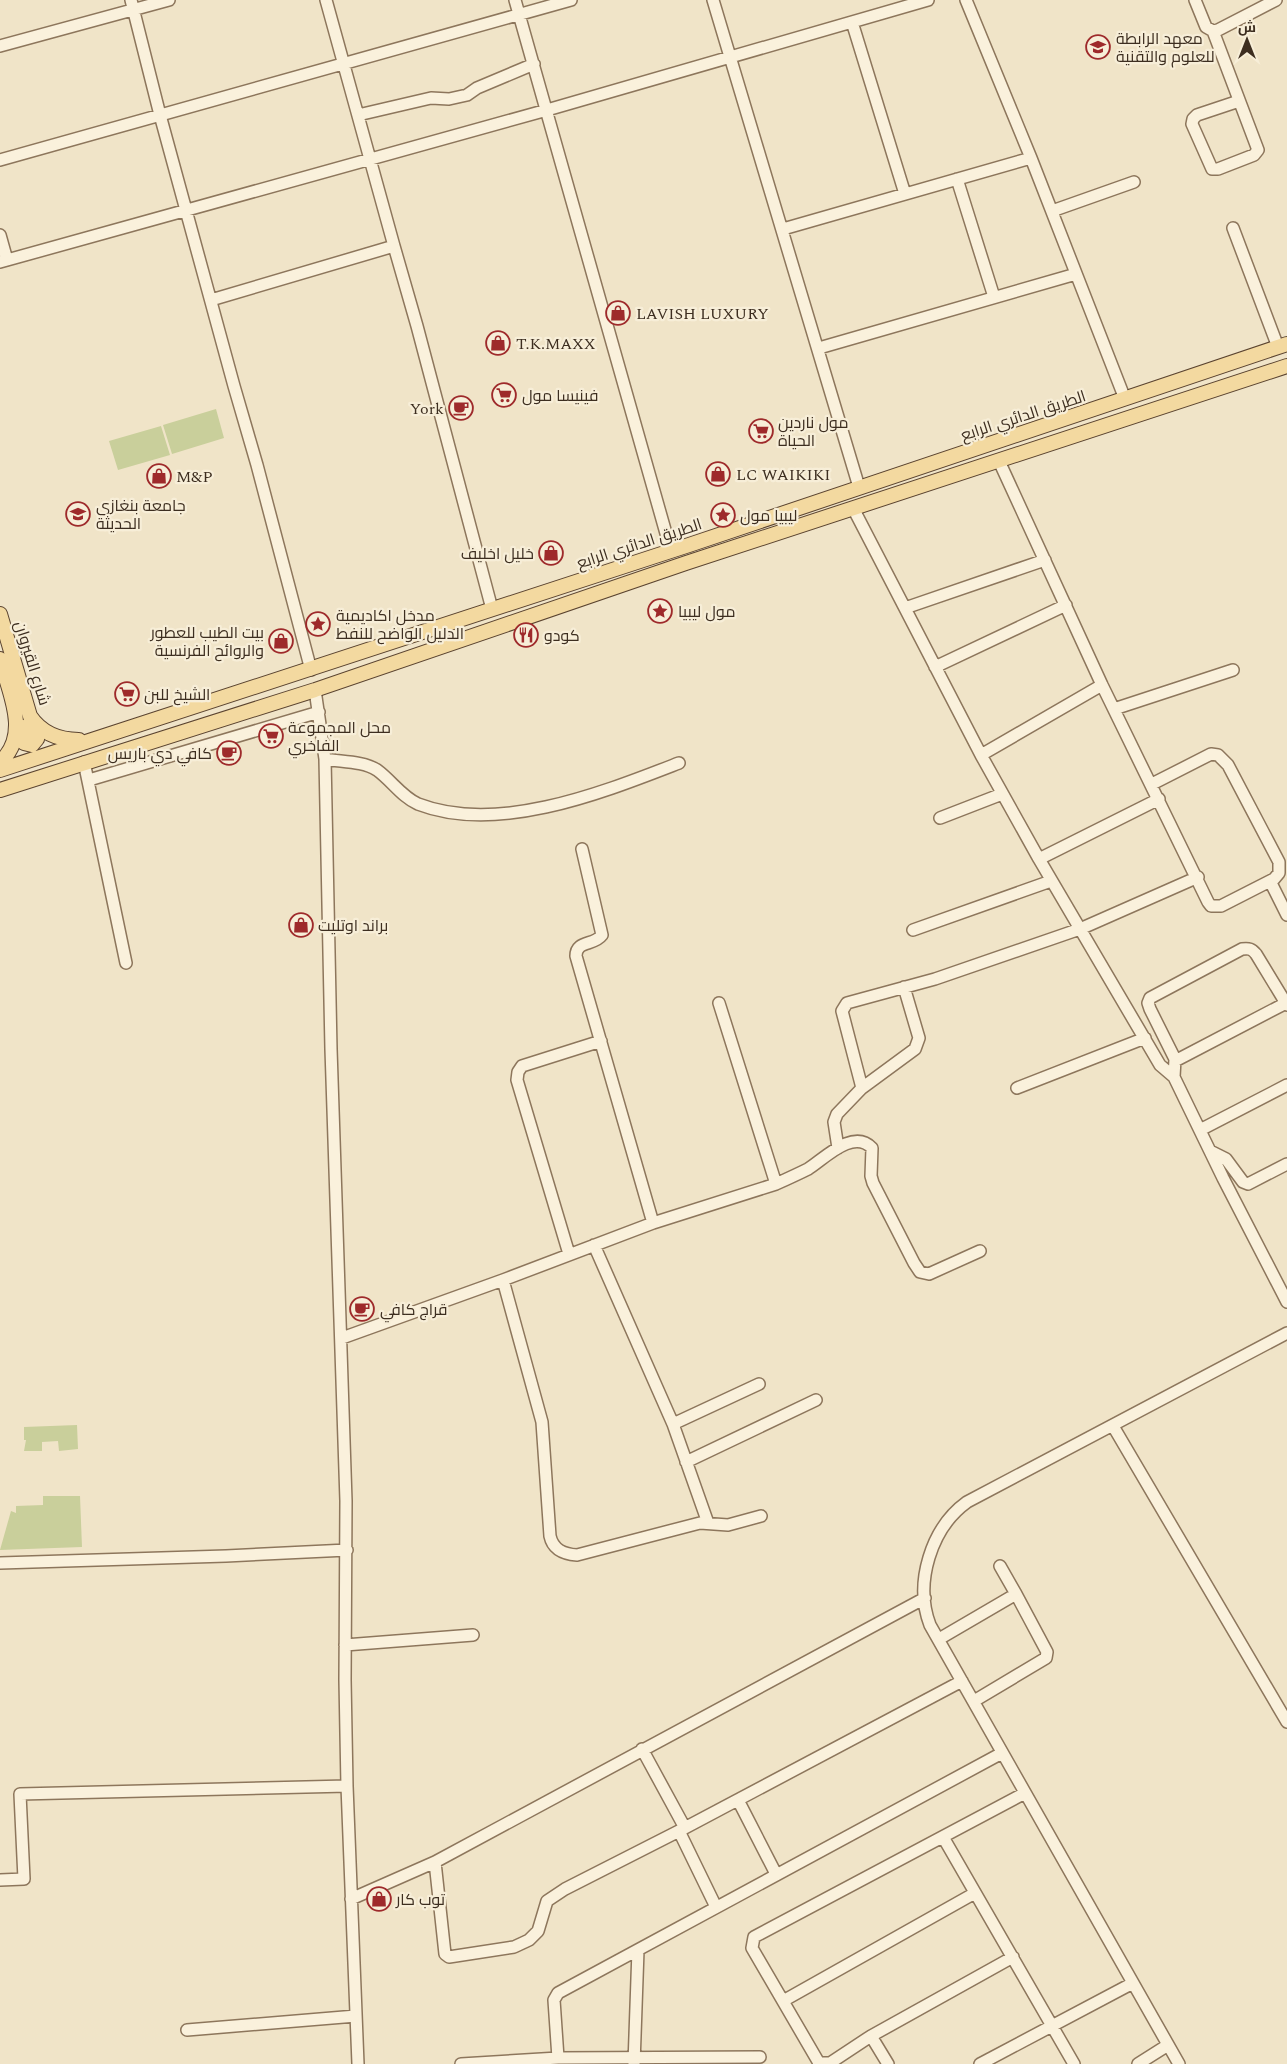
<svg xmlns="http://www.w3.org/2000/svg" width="1287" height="2064" viewBox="0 0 1287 2064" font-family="Spectral,Cairo,serif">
  <rect width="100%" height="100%" fill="#f0e4c8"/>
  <path fill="#c9cf9b" d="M216 409 224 438 172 454 163 425Z
    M161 426 170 455 118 470 109 441Z
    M77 1425 78 1449 59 1451 58 1441 42 1442V1451H24L26 1440H24V1427Z
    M43 1496H80L82 1547 0 1550 11 1511 16 1513V1506L43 1505Z"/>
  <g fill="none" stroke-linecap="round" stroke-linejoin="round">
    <g stroke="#8d765c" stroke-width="14">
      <path id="minor" d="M131 0 160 115 234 386 257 465 311 670
        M515 0 671 551
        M713 0 859 487
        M966 0 1031 158 1125 399
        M1195 0 1206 27 1213 31 1218 30 1276 0
        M852 22 905 194
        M1213 31 1258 150 1254 155 1218 169H1212L1192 124 1193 119 1197 115 1239 101
        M0 46 169 0
        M358 115 431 98 449 99 467 95 477 88 534 64
        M0 160 571 0
        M957 179 994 297
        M1052 211 1134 182
        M1233 228 1278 347
        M783 229 1031 158
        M0 235 7 260
        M394 246 417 326 492 609
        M0 262 547 110 928 0
        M211 300 394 246 326 0
        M819 348 1076 274
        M999 461 1102 685 1208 902 1211 906H1221L1274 879 1279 873V862L1228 765 1218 755 1211 754 1152 784
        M853 508 981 755 1039 859 1160 1065 1174 1077 1223 1178 1287 1302
        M905 608 1045 560
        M935 667 1066 605
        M315 690 325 759 331 1049 346 1501 345 1680 347 1786 358 2064
        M1114 709 1233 670
        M981 755 1102 685
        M325 759C341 762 363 761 377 770 391 780 402 797 418 804 498 835 604 792 679 763
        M84 762 126 963
        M89 780 319 712
        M940 818 1002 794
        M582 849 602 935C594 946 576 940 576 956L653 1223
        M1039 859 1159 799
        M1270 881 1287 915
        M913 930 1051 881
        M719 1003 776 1184
        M1175 1061 1286 1003
        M1174 1077 1175 1059 1150 1009 1148 1003 1150 998 1242 949C1249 948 1252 949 1256 954L1287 1005
        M862 1088 915 1049 919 1038 904 987
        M1017 1088 1145 1038
        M1200 1130 1287 1085
        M838 1148 834 1122 837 1114 862 1088 842 1011 847 1003 935 979 1080 929 1198 877
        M1210 1151 1226 1159 1243 1182 1248 1184 1287 1164
        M594 1245 673 1424 708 1523
        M569 1254 517 1080 518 1072 522 1066 601 1041
        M503 1280 542 1422 550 1536C553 1550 564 1554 577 1555L700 1523 728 1525 761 1516
        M342 1338 503 1280 653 1223 776 1184C787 1179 798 1174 808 1169 824 1159 853 1128 872 1148L871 1176 873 1183 914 1263 920 1272 929 1274 980 1251
        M673 1424 759 1384
        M1113 1426 1287 1722
        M686 1462 816 1400
        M0 1563 226 1556 347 1550
        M1000 1566 1016 1594
        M925 1598 435 1862 445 1954 449 1957 514 1947 529 1940 538 1931 547 1901 565 1889 679 1831 962 1681
        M939 1639 1016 1594 1047 1652 1046 1658 974 1701
        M345 1645 473 1635
        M642 1749 685 1828
        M738 1800 776 1874
        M679 1831 716 1907
        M943 1837 1074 2064
        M0 1880 24 1879 20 1794 347 1786
        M351 1899 435 1862
        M783 2001 975 1893
        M187 2030 356 2016
        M871 2036 1013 1957
        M558 2058 554 2000 558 1993 1002 1753
        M461 2064 558 2058 760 2057
        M634 2064 638 1950
        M888 2064 871 2036 830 2063H819L752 1948 754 1937 1025 1793
        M980 2064 1133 1983
        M1138 2064 1168 2045
        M1179 2064 930 1625C914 1583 931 1528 967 1502L1287 1333"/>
    </g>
    <g stroke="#5b4430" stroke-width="16">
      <path id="major" d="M0 614 30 716C42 734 59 740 79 740
        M0 659C9 692 31 735 0 762
        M20 726 24 743 32 745 37 739 31 721
        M0 770 689 545 1287 344
        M0 790 315 690 686 563 1287 366"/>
    </g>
    <use href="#minor" stroke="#faf1dc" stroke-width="11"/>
    <use href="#major" stroke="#f3d9a0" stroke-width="14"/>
  </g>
  <defs>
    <g id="university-ring" transform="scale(1.25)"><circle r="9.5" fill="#f7eed8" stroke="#9e2a2b" stroke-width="1.5"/><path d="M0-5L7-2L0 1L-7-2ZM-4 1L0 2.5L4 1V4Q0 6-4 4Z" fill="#9e2a2b"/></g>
    <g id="shop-ring" transform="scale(1.25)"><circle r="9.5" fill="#f7eed8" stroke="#9e2a2b" stroke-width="1.5"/><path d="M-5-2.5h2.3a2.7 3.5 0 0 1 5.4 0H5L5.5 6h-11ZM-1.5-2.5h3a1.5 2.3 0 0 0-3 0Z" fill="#9e2a2b"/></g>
    <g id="supermarket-ring" transform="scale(1.25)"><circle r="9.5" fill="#f7eed8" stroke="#9e2a2b" stroke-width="1.5"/><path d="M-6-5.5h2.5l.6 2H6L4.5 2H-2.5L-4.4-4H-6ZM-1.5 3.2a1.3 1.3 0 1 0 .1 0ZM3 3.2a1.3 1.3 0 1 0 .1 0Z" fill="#9e2a2b"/></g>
    <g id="cafe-ring" transform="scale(1.25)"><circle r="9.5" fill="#f7eed8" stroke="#9e2a2b" stroke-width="1.5"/><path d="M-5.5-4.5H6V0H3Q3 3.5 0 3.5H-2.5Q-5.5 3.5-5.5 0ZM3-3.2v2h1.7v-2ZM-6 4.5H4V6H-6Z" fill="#9e2a2b"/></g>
    <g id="sight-ring" transform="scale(1.25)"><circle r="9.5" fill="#f7eed8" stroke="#9e2a2b" stroke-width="1.5"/><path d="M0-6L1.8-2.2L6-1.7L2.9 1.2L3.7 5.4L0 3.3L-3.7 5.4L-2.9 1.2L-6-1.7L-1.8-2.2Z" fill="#9e2a2b"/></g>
    <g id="restaurant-ring" transform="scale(1.25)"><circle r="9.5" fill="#f7eed8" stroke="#9e2a2b" stroke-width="1.5"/><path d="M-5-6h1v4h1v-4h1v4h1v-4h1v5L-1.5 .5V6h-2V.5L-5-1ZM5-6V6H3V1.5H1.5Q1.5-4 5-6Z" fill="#9e2a2b"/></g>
  </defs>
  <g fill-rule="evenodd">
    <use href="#university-ring" x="1098" y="47"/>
    <use href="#shop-ring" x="618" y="313"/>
    <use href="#shop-ring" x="498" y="343"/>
    <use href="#supermarket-ring" x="504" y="395"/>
    <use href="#cafe-ring" x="461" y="408"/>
    <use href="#supermarket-ring" x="761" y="431"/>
    <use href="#shop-ring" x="718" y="474"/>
    <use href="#shop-ring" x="159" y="476"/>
    <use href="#university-ring" x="78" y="514"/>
    <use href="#sight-ring" x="723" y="515"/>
    <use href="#shop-ring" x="551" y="553"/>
    <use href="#sight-ring" x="660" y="611"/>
    <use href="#sight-ring" x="318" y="624"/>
    <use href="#restaurant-ring" x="526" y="635"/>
    <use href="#shop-ring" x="281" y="641"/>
    <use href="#supermarket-ring" x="127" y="694"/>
    <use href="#supermarket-ring" x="271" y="736"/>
    <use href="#cafe-ring" x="229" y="753"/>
    <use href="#shop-ring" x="301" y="925"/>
    <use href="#cafe-ring" x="362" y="1309"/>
    <use href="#shop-ring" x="379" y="1899"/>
  </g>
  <g text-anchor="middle" stroke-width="4.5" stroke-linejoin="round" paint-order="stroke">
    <g font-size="16" fill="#3d2e20" stroke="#f7eed8" text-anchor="start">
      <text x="1116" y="44">معهد الرابطة<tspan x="1116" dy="18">للعلوم والتقنية</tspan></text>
      <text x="636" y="319">LAVISH LUXURY</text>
      <text x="516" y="349">T.K.MAXX</text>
      <text x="522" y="401">فينيسا مول</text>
      <text x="444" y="414" text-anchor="end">York</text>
      <text x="778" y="428">مول ناردين<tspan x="778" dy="18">الحياة</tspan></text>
      <text x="736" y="480">LC WAIKIKI</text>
      <text x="176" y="482">M&amp;P</text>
      <text x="96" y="511">جامعة بنغازي<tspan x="96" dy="18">الحديثة</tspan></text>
      <text x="740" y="521">ليبيا مول</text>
      <text x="534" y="559" text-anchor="end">خليل اخليف</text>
      <text x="678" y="617">مول ليبيا</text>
      <text x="336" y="621">مدخل اكاديمية<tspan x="336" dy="18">الدليل الواضح للنفط</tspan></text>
      <text x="264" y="638" text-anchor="end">بيت الطيب للعطور<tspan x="264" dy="18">والروائح الفرنسية</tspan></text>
      <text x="544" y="641">كودو</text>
      <text x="144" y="700">الشيخ للبن</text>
      <text x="288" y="733">محل المجموعة<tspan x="288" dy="18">الفاخري</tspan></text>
      <text x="212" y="759" text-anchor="end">كافي دي باريس</text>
      <text x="318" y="931">براند اوتليت</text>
      <text x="380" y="1315">قراج كافي</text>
      <text x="396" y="1905">توب كار</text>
    </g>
    <g font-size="16" fill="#3d2e20" stroke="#f7eed8">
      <text transform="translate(1023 415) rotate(-18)" y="6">الطريق الدائري الرابع</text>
      <text transform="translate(639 543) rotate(-18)" y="6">الطريق الدائري الرابع</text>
      <text transform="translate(33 663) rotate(73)" y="6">شارع القيروان</text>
    </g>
  </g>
  <g transform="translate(1247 40)" stroke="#f7eed8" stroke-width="4" paint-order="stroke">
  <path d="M0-4L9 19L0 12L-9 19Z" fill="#3d2e20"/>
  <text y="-8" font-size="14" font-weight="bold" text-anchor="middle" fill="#3d2e20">ش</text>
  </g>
</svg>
